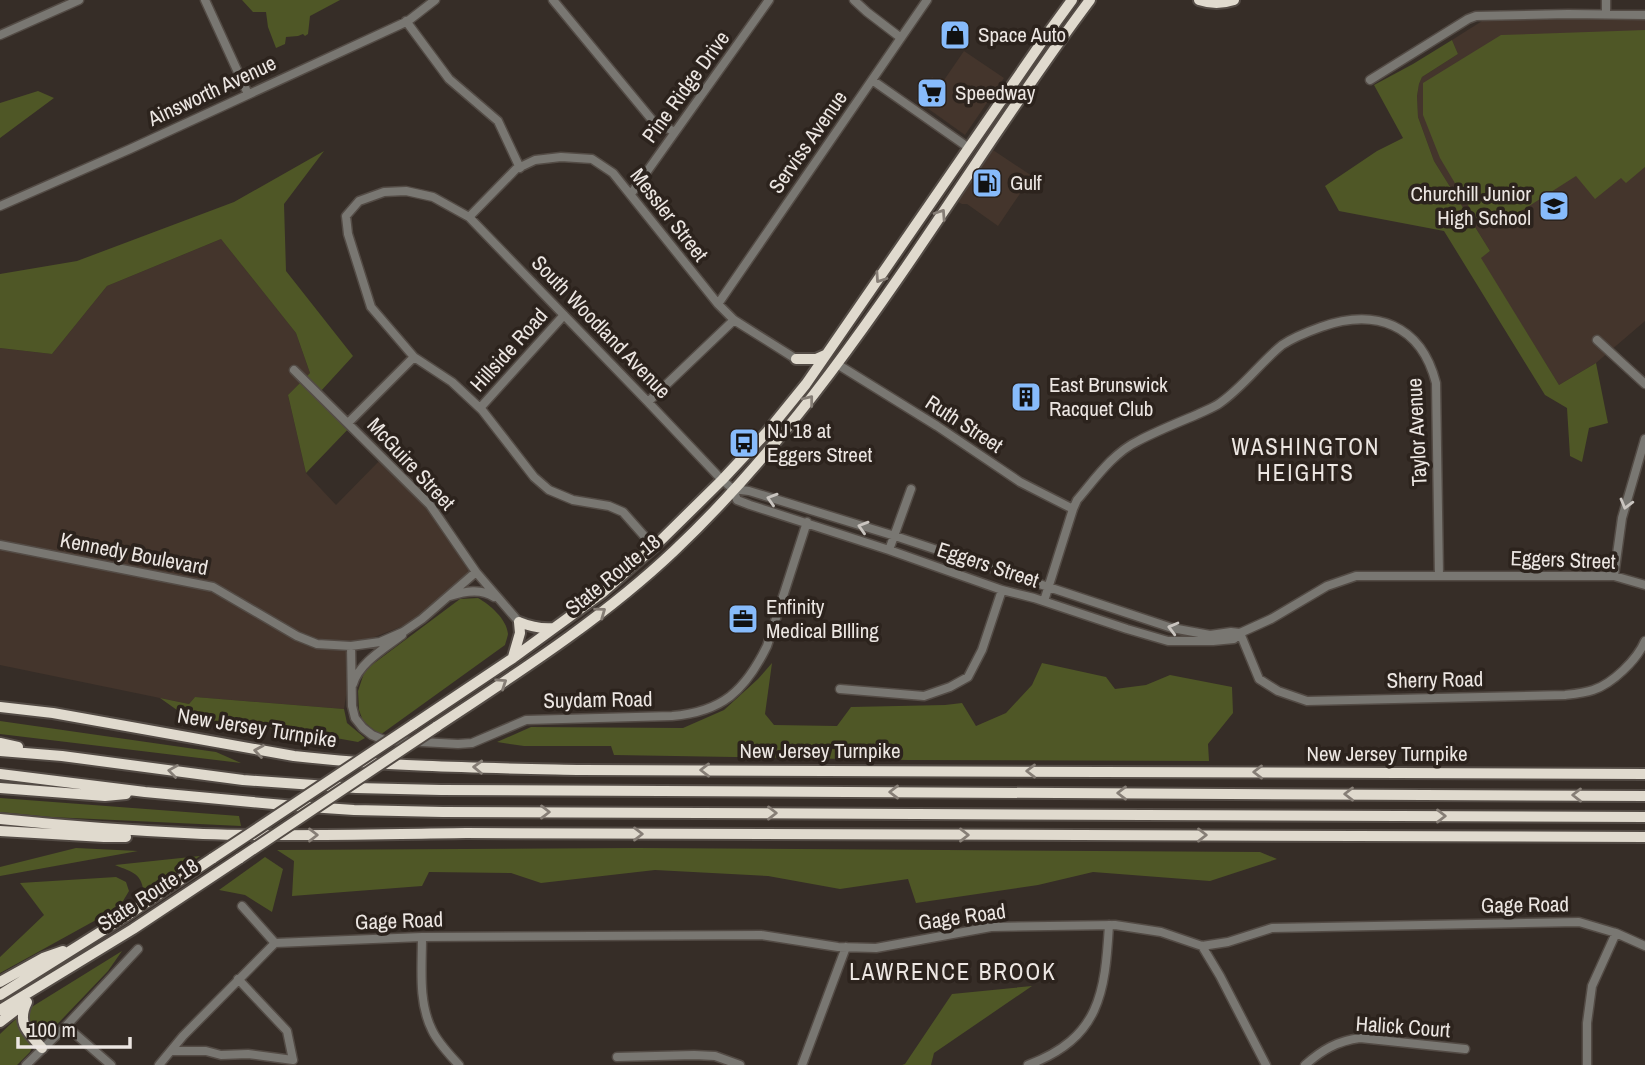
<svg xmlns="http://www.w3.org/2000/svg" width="1645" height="1065" viewBox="0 0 1645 1065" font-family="'Archivo Narrow',sans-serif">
  <rect width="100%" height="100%" fill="#362d27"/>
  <path fill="#44352c" d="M1490 16H1645V321L1596 363 1559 385 1480 258 1490 251 1434 161 1418 117 1417 96 1419 84 1422 77 1458 54 1452 40Z
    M964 51 1004 78 965 135 916 100 932 77 942 83Z
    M993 150 1032 176 998 226 967 204H962L958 202Z
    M221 239 296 333 310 373 288 395 306 473 336 505 383 457 475 567 416 621 354 645 344 709 195 697 189 704 0 665V348L52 354 107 286Z"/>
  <path fill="#4f5726" d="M242 0H340L310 16 308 34 305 36 303 34 298 36 286 37 285 44 276 48 268 27 266 12H253Z
    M1645 30V167L1626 183 1621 178 1595 199 1576 176 1498 226 1478 222 1440 158 1423 115V83L1501 35Z
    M1452 40 1458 54 1422 77 1419 84 1417 96 1418 117 1434 161 1490 251 1481 258 1559 385 1596 363 1608 423 1589 428 1582 462 1570 456 1567 408 1545 395 1444 231 1339 211 1325 186 1377 151 1403 138 1374 85 1413 64Z
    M38 91 54 98 0 138V103Z
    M324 151 284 204 286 271 353 356 320 392 352 425 306 473 288 395 310 373 296 333 221 239 107 286 52 354 0 348V274L77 261 234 202Z
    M478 598C489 604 507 619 508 634 508 635 505 645 505 645L380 735 363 721 359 710 358 691 365 670 460 599Z
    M772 663 765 714 774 725 837 726 851 707 945 705 962 703 976 726 1006 713 1032 685 1042 663 1106 677 1115 689 1146 685 1170 675 1232 687 1233 713 1208 744 1209 761 907 760 614 755 611 746H524L497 742 531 727 683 728 724 710 758 679Z
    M195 697 344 709 347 723 365 738 358 742 297 731 191 720 160 698 189 704Z
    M0 721 216 752 241 763 0 734Z
    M0 798 239 816 241 826 51 817 0 812Z
    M76 848 138 851 0 876V867Z
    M637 848 1260 852 1277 859 1210 881 1093 872 1038 885 916 903 908 879 840 889 768 876 655 870 541 883 511 873 429 872 422 886 292 896 294 861 277 850Z
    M200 856 144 895C142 873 134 873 115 865Z
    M265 857 283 869 272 912 245 895 219 890Z
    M116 877 126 882 129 891 123 901 105 915 0 973V957L44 915 20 883Z
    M122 951 108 971 46 1036 40 1035 26 1024 30 1008Z
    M1032 986 934 1053 931 1065H902L905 1064 952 994Z
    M17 1018 23 1032 33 1045 30 1052 17 1065H0V1034Z"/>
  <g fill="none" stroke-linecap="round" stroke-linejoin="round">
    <g stroke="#534b45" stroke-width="11">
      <path id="minor" d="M205 0 248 94
        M553 0 653 121 675 132
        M854 0 867 12 901 38
        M1606 0V14
        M406 21 449 79 498 121 520 168
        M0 35 79 0
        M872 80 969 148
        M1370 80 1468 19 1476 16 1568 14 1645 15
        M631 194 769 0
        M0 206 130 149 408 21 435 0
        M469 217 516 169 535 160 561 157 592 159 613 173 718 304 734 320 796 359
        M718 304 927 0
        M1597 340 1645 384
        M837 364 937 426 1020 482 1073 509
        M294 370 430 505 476 572 519 622
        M648 402 734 320
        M480 408 564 315
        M348 423 414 357
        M733 489 737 500 750 505 889 550 1002 590 1034 598 1127 629 1168 641H1213L1234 639 1240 633 1271 619 1327 586 1356 576H1614L1645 585
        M0 545 213 587 297 636 317 644 351 646 380 642 403 632 422 619 476 572
        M654 547 623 512 609 506 573 500 549 490 534 477 482 410 452 382 414 357 371 307 348 234 346 216 359 201 384 192 406 191 433 197 469 217 648 402 722 480 733 489 749 491 895 536 1172 628 1210 635 1231 632 1240 633
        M889 550 911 489
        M1614 576 1622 518 1645 439
        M450 596C465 591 481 588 494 597
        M1044 601 1073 509 1077 500C1095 479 1113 453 1138 441 1157 431 1177 423 1196 415 1204 411 1213 408 1220 403 1243 387 1260 363 1282 345 1294 337 1307 332 1321 327 1375 308 1421 324 1436 383L1439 576
        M1240 633 1259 679 1278 691 1307 701 1565 695C1574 694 1584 693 1593 690 1612 684 1637 660 1645 641
        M351 646 352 706 355 718 363 728 372 735 384 740 458 744 472 743 526 720 672 716C722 712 745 691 767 646L807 522
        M353 684C359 663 385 648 402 635
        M840 689 924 696 950 687 968 677 982 650 1002 590
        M242 906 275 943
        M422 937C422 968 418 1002 432 1030 438 1043 449 1054 459 1065
        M275 943 422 937 761 935 838 947 876 948 991 927 1115 925 1161 932 1202 946 1228 942 1272 928 1579 922 1616 933 1645 946
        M1202 946 1220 976 1266 1065
        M238 979 287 1031 293 1060
        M66 1026 111 1065
        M171 1051H206L221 1055 248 1054 293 1060
        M617 1057 694 1055 715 1056 740 1065
        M26 1065 66 1026 138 949
        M159 1065 183 1036 275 943
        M802 1065 846 947
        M1028 1065C1100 1038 1105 993 1109 925
        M1305 1065C1322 1050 1337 1041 1360 1038L1465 1049
        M1587 1065V1023L1592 986 1616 933"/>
    </g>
    <g stroke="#534b45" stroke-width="14">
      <path id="highway" d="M1199 0C1211 4 1222 4 1234 0
        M796 359H816L825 355
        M519 622C531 627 540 629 553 628
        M513 657 520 633 519 622
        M0 707 53 713 294 756C389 767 486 768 582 770L1645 774
        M413 725 513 658 602 593 654 547 722 480 767 432 806 384 1048 33 1072 0
        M436 727C519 672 602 619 674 551 801 431 896 282 993 138 1025 91 1056 45 1090 0
        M0 743 18 747
        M0 751 62 756 243 780 356 788 441 790 1645 796
        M0 774 145 792 295 806 354 810 443 812 1645 817
        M0 788 105 796 126 794
        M0 819C68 826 135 831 203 834 291 837 379 834 466 833L1645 837
        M0 831 104 837H126
        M0 982 43 958 63 951
        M0 995 126 916 213 858
        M27 1002C16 1024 29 1033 42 1048
        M0 1010 133 929 240 858
        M0 1022 25 1003"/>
    </g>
    <use href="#minor" stroke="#797772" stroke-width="8"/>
    <use href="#highway" stroke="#e0dace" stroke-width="10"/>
    <g stroke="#534b45" stroke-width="14" stroke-linecap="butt">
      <path id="highway-bridge" d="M213 858 413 725
        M240 858 436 727"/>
    </g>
    <use href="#highway-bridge" stroke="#e0dace" stroke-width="10"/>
  </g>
  <defs><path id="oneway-chevron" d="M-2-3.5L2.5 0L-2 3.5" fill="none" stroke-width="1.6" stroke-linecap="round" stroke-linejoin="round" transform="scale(1.75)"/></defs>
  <g stroke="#867e76">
    <use href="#oneway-chevron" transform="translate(941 214) rotate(-56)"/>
    <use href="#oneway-chevron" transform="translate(880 278) rotate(124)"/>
    <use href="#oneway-chevron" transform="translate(809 400) rotate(-52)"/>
    <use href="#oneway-chevron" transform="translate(601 612) rotate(-36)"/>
    <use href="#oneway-chevron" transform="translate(502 683) rotate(-34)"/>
    <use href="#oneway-chevron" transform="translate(259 751) rotate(-171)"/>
    <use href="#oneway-chevron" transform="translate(478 767) rotate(-178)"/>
    <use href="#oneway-chevron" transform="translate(705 770) rotate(-180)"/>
    <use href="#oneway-chevron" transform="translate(173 771) rotate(-172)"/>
    <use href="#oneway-chevron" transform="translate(1031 771) rotate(-180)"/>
    <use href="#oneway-chevron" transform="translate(1258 772) rotate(-180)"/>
    <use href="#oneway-chevron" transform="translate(894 792) rotate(-180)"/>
    <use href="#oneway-chevron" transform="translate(1122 793) rotate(-180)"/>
    <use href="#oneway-chevron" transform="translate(1349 794) rotate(-180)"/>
    <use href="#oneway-chevron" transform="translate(1577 795) rotate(-180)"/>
    <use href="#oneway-chevron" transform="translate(545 812)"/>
    <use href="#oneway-chevron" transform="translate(772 813)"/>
    <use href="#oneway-chevron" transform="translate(1441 816)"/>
    <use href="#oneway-chevron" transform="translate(638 834)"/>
    <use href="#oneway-chevron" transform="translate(313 835)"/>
    <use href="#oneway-chevron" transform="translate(964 835)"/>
    <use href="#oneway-chevron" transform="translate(1202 835)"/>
  </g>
  <g stroke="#cac5c0">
    <use href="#oneway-chevron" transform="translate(772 499) rotate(-163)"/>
    <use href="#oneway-chevron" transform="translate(1626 504) rotate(105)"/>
    <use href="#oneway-chevron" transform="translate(863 527) rotate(-163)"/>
    <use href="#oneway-chevron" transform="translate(1173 628) rotate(-165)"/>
  </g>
  <defs>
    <g id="shop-square" transform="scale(1.575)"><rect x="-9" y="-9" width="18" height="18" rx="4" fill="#87bbfb" stroke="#2c231d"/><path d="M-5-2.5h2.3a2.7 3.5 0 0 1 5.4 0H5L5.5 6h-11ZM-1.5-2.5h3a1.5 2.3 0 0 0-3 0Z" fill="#111"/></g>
    <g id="supermarket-square" transform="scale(1.575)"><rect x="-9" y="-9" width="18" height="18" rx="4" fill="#87bbfb" stroke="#2c231d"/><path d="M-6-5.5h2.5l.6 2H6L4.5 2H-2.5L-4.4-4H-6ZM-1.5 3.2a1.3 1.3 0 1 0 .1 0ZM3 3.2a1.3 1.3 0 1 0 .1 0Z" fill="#111"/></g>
    <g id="fuel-square" transform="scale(1.575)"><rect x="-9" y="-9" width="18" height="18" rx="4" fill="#87bbfb" stroke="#2c231d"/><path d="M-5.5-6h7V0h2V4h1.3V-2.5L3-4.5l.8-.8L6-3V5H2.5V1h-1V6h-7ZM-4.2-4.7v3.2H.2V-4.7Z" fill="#111"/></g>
    <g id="school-square" transform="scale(1.575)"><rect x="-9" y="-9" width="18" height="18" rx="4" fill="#87bbfb" stroke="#2c231d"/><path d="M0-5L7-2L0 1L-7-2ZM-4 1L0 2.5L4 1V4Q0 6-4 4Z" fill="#111"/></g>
    <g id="building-square" transform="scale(1.575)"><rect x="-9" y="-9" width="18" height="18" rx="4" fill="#87bbfb" stroke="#2c231d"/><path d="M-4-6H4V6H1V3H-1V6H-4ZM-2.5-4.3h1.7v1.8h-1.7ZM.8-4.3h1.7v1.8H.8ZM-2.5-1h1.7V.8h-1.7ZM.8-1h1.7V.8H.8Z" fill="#111"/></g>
    <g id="bus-square" transform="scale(1.575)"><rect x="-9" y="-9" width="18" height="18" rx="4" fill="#87bbfb" stroke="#2c231d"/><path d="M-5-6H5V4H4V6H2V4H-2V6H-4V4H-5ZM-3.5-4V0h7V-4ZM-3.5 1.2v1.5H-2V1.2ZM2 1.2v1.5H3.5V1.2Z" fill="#111"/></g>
    <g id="office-square" transform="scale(1.575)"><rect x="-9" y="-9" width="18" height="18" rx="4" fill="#87bbfb" stroke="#2c231d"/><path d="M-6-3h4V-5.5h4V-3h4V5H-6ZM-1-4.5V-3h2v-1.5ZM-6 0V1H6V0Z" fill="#111"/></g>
  </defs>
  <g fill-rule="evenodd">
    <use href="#shop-square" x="955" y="35"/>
    <use href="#supermarket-square" x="932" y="93"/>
    <use href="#fuel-square" x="987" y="183"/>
    <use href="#school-square" x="1554" y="206"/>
    <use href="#building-square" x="1026" y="397"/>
    <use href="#bus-square" x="744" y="443"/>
    <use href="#office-square" x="743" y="619"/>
  </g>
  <g text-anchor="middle" stroke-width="7" stroke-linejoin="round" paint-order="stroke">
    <g font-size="21" fill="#ece6e2" stroke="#2c231d" text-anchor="start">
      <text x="978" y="42">Space Auto</text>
      <text x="955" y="100">Speedway</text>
      <text x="1010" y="190">Gulf</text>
      <text x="1531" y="201" text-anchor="end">Churchill Junior<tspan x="1531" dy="24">High School</tspan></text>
      <text x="1049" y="392">East Brunswick<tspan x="1049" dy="24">Racquet Club</tspan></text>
      <text x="767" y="438">NJ 18 at<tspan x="767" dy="24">Eggers Street</tspan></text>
      <text x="766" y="614">Enfinity<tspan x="766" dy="24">Medical BIlling</tspan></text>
    </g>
    <g font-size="21" fill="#ece6e2" stroke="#2c231d">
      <text transform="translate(686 87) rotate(-54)" y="7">Pine Ridge Drive</text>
      <text transform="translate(212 91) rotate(-25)" y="7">Ainsworth Avenue</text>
      <text transform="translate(808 142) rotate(-55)" y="7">Serviss Avenue</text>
      <text transform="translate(669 215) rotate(52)" y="7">Messler Street</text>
      <text transform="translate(601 327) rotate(46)" y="7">South Woodland Avenue</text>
      <text transform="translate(509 350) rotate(-48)" y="7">Hillside Road</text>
      <text transform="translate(964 424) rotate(33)" y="7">Ruth Street</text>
      <text transform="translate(1417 432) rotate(-93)" y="7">Taylor Avenue</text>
      <text transform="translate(411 464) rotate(47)" y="7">McGuire Street</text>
      <text transform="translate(134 554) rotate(11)" y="7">Kennedy Boulevard</text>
      <text transform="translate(1563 560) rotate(2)" y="7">Eggers Street</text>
      <text transform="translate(988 565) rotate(18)" y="7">Eggers Street</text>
      <text transform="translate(613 575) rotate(-39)" y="7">State Route 18</text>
      <text transform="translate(1435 680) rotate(-1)" y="7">Sherry Road</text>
      <text transform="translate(598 700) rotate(-1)" y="7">Suydam Road</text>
      <text transform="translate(257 728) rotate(9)" y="7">New Jersey Turnpike</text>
      <text x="820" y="758">New Jersey Turnpike</text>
      <text x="1387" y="761">New Jersey Turnpike</text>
      <text transform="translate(148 895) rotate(-33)" y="7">State Route 18</text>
      <text transform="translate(1525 905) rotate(-1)" y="7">Gage Road</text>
      <text transform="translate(962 917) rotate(-8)" y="7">Gage Road</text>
      <text transform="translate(399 921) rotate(-2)" y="7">Gage Road</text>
      <text transform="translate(1403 1027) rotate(4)" y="7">Halick Court</text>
    </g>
    <g font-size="23" letter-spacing="2" fill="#ece6e2" stroke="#2c231d">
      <text x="1306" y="455">WASHINGTON<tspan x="1306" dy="26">HEIGHTS</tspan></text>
      <text x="953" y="980">LAWRENCE BROOK</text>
    </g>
  </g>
  <path d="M18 1037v10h112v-10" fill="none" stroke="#ece6e2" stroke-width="3.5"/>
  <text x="28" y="1037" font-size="21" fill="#ece6e2" stroke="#2c231d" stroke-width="5" paint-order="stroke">100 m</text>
</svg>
